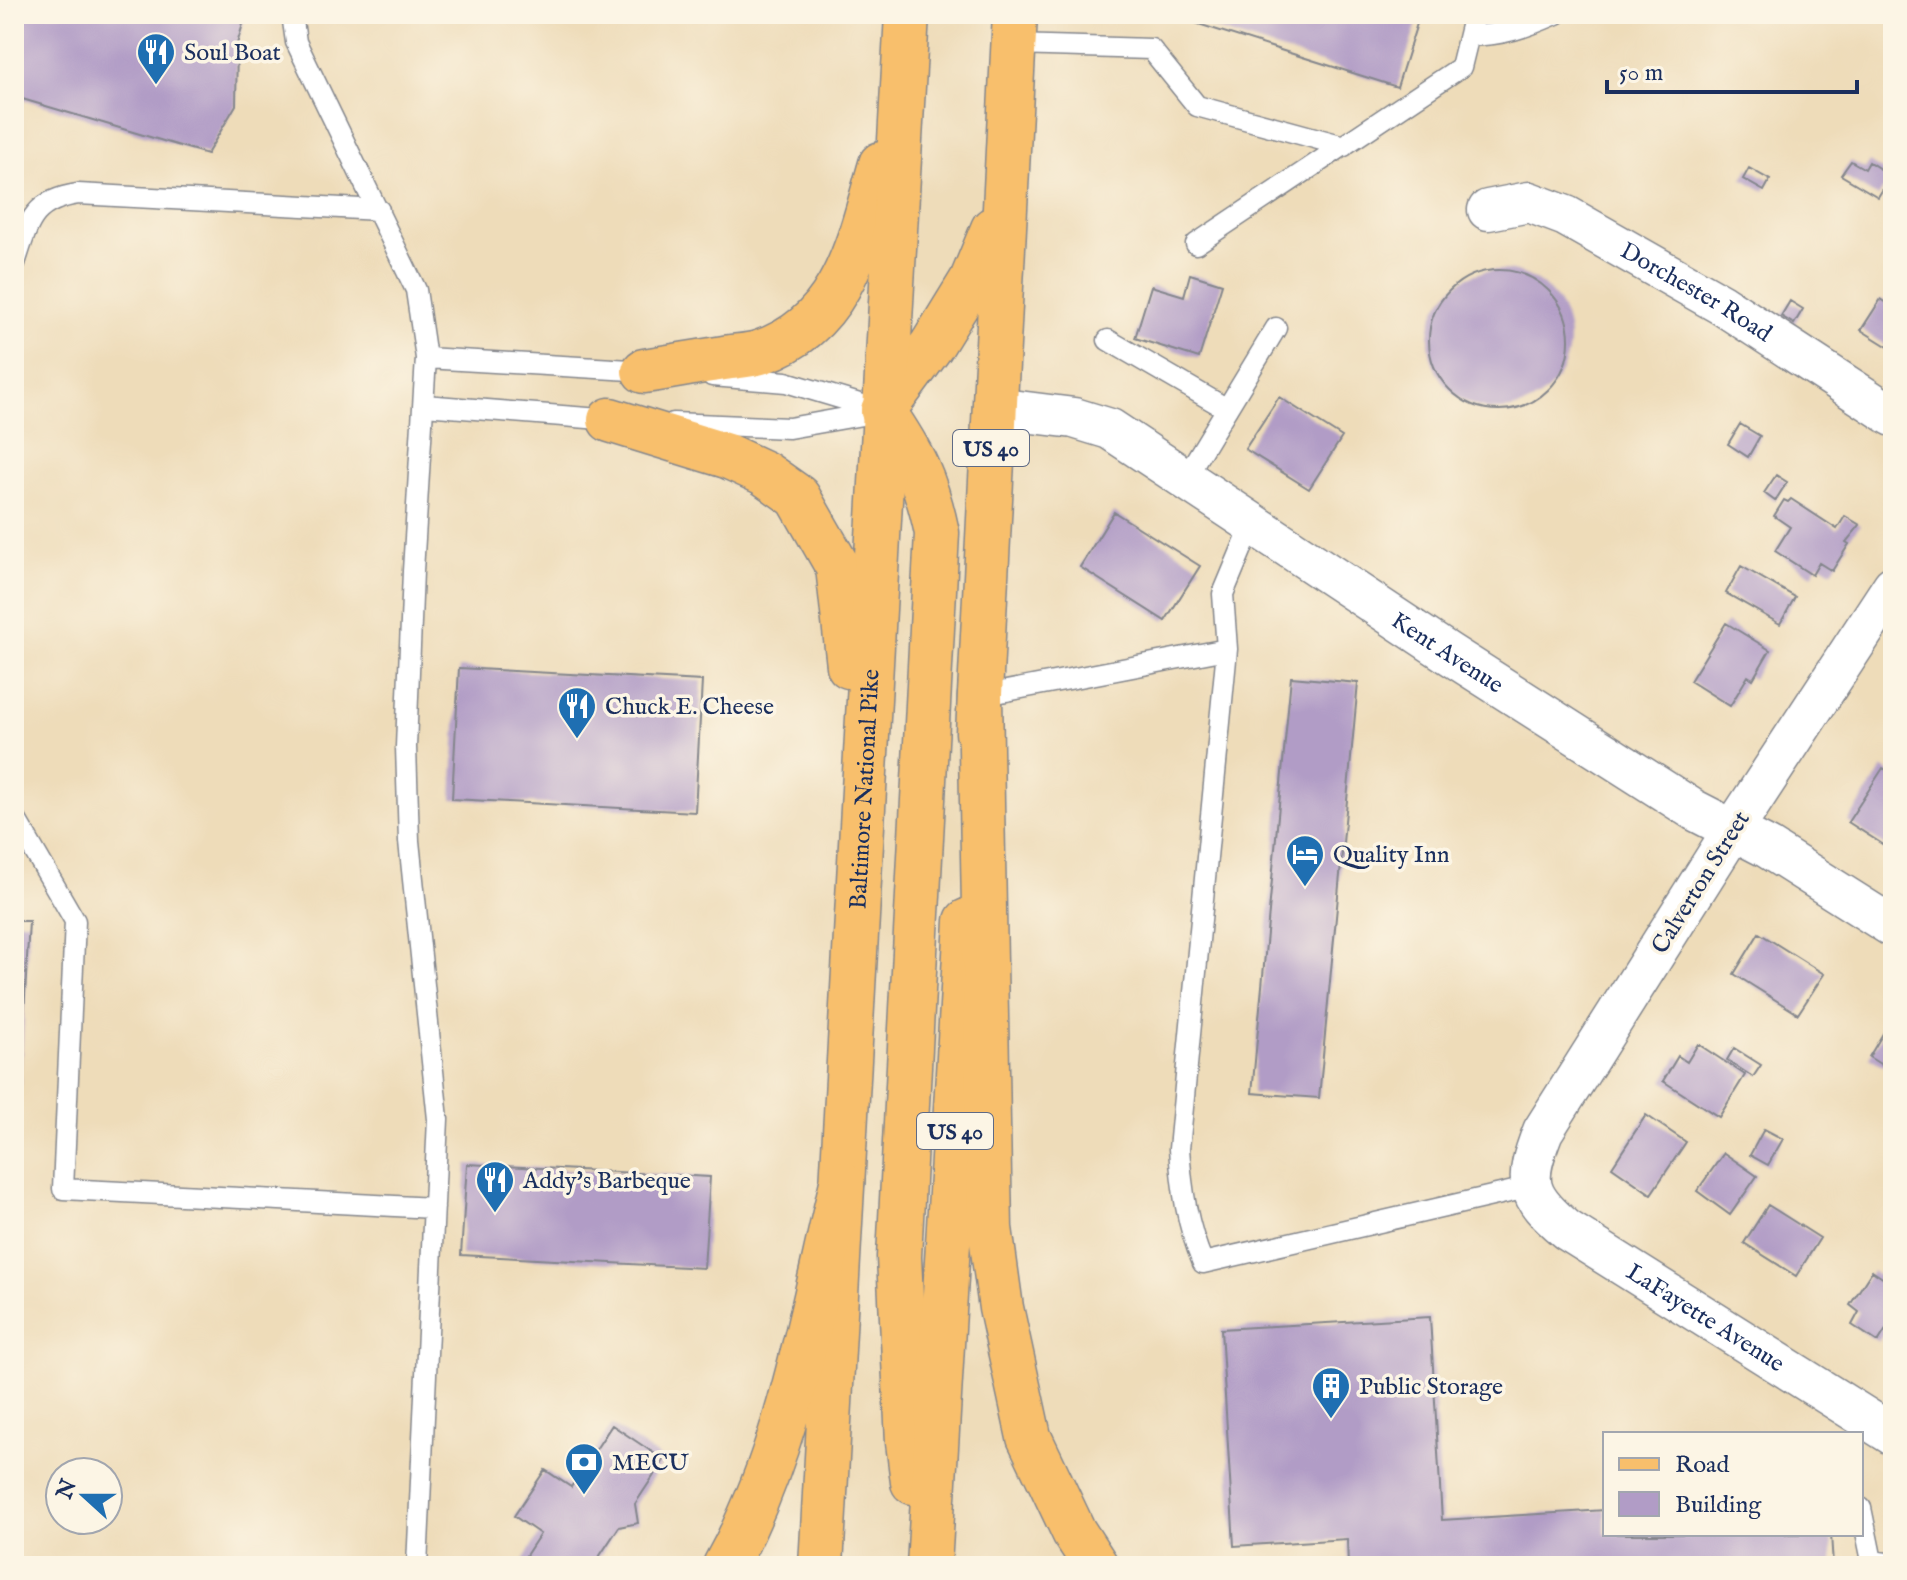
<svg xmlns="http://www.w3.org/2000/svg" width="1907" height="1580" viewBox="0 0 1907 1580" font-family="'IM FELL English',serif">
  <rect width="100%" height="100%" fill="#fcf5e5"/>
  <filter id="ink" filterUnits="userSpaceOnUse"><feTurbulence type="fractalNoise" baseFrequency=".0125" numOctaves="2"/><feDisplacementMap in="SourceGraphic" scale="16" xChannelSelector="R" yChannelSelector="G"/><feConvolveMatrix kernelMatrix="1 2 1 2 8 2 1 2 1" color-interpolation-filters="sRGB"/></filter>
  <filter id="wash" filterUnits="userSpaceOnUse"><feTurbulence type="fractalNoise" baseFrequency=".006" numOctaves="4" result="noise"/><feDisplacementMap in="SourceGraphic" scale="32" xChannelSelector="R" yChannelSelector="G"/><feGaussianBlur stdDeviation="1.8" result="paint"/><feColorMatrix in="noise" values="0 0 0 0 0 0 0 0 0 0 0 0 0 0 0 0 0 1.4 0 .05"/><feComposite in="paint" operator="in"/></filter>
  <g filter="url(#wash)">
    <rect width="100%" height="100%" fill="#eedcb9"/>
    <g id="blocks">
      <path fill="#b19cc6" d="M14 14H246L237 44 236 105 207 154 19 98 14 110Z
        M1167 14H1420L1397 87Z
        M1851 161 1865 169 1869 162 1891 176 1878 197 1841 175Z
        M1749 168 1770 180 1764 191 1743 179Z
        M1429 340a70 70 0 1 1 140 0a70 70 0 1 1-140 0Z
        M1190 274 1222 284 1199 358 1135 338 1151 286 1184 296Z
        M1881 299 1893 307V350L1861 330Z
        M1790 301 1803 309 1794 324 1781 316Z
        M1279 397 1342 437 1309 489 1245 449Z
        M1740 424 1760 436 1748 457 1728 444Z
        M1776 475 1787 482 1775 501 1764 493Z
        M1791 499 1837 529 1845 516 1860 525 1846 542 1849 544 1832 571 1819 563 1812 575 1775 551 1790 527 1774 516 1784 500 1788 502Z
        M1114 512 1200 566 1165 621 1080 567Z
        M1741 566 1795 597 1780 624 1726 593Z
        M1726 623 1770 650 1753 679 1748 676 1730 706 1690 681Z
        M459 668 702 681 695 812 452 799Z
        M1291 677 1358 683 1319 1098 1252 1093Z
        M1883 768 1893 774V837L1887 847 1848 822Z
        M14 921H29L16 1164H14Z
        M1759 933 1824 974 1798 1014 1734 974Z
        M1888 1025 1893 1028V1072L1869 1057Z
        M1698 1044 1745 1075 1719 1117 1663 1081 1678 1056 1687 1062Z
        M1734 1048 1761 1065 1753 1077 1727 1060Z
        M1646 1115 1686 1142 1651 1194 1612 1167Z
        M1764 1129 1783 1139 1768 1165 1750 1155Z
        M1724 1153 1757 1176 1730 1215 1697 1191Z
        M467 1164 710 1177 704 1268 461 1255Z
        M1768 1205 1820 1238 1796 1276 1744 1243Z
        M1872 1271 1893 1285V1332L1887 1328 1878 1342 1852 1325 1859 1312 1850 1305Z
        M1430 1317 1442 1520 1605 1510V1534H1831L1833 1566H1348L1347 1539 1234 1546 1221 1329Z
        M612 1425 664 1460 635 1504 638 1523 619 1527 593 1566H532L523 1560 540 1534 514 1516 545 1470 571 1487Z"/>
    </g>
  </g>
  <g filter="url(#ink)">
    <use href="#blocks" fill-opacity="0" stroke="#84868c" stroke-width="2"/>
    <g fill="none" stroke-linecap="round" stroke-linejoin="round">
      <g stroke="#84868c" stroke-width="23">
        <path id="service" d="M292 14 296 42 416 290 426 358 413 571 406 747 409 841 438 1119 417 1566
          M1469 36C1504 35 1524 28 1556 14
          M1014 45 1151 49 1197 106 1344 146
          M1196 244 1461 67 1474 14
          M14 266C28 225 30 201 78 194L379 210
          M1108 340 1227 409
          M426 358 648 371
          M712 376 786 382 883 411
          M424 405 613 420
          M673 423 789 428 879 412
          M1185 478 1276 328
          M1227 649 1223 594 1253 522
          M980 696 1227 649 1179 1149C1182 1190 1187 1225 1203 1263L1531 1187
          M14 816 75 921 63 1189 434 1208
          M1861 1508 1872 1561 1893 1564"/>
      </g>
      <g stroke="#84868c" stroke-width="43">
        <g id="minor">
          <path id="s1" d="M1488 210 1529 202 1566 216 1721 304 1893 416"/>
          <path id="s2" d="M993 408 1074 418 1110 429 1448 653 1694 810 1768 848 1893 927"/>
          <path id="s3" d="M1893 586 1733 830 1543 1131C1523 1182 1525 1195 1567 1230L1893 1435"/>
        </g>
      </g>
      <g stroke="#84868c" stroke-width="47">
        <g id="primary">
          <path d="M644 371C671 367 697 362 724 358 736 356 749 356 761 352 845 324 859 240 881 164"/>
          <path d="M883 411C913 455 926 480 937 533L899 1257 908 1442 913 1482"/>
          <path d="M883 411 932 345 972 280 993 229"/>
          <path d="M610 420 727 456 764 473 798 497 838 567 849 666"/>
          <path d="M978 733 1015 14"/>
          <path id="s4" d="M821 1566 907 14"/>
          <path d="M929 1566 967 921"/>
        </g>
      </g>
      <g stroke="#84868c" stroke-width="47">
        <path id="motorway" d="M980 696 990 1228 1001 1308 1029 1437 1074 1532 1096 1566
          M725 1566C790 1450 811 1311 842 1183"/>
      </g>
      <use href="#service" stroke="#fff" stroke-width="20"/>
      <use href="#minor" stroke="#fff" stroke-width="40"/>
      <use href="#primary" stroke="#f8bf6c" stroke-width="44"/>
      <use href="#motorway" stroke="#f8bf6c" stroke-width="44"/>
    </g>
  </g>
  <defs>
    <g id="restaurant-pin" transform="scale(2)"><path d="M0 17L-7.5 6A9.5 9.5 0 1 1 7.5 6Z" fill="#1f6fb2" stroke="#fcf5e5"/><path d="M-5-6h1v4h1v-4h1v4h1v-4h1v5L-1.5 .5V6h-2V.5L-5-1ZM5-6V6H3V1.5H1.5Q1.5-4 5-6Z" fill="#fff"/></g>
    <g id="hotel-pin" transform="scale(2)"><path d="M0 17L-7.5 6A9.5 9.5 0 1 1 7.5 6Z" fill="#1f6fb2" stroke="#fcf5e5"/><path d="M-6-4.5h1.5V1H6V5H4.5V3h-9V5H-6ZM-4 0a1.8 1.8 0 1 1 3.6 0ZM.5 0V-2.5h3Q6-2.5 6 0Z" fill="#fff"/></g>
    <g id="building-pin" transform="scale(2)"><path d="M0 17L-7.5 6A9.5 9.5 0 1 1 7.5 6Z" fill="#1f6fb2" stroke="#fcf5e5"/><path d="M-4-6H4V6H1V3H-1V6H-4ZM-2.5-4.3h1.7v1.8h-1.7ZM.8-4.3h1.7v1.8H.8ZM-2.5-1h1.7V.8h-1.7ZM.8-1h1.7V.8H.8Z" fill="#fff"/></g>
    <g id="bank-pin" transform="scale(2)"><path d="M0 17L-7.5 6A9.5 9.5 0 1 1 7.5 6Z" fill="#1f6fb2" stroke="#fcf5e5"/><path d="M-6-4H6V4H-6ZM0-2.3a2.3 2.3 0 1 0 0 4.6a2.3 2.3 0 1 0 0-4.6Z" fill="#fff"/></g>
  </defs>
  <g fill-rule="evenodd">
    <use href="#restaurant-pin" x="156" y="52"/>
    <use href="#restaurant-pin" x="577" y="706"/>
    <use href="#hotel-pin" x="1305" y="854"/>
    <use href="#restaurant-pin" x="495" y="1180"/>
    <use href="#building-pin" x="1331" y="1386"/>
    <use href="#bank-pin" x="584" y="1462"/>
  </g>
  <g text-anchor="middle" stroke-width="7" stroke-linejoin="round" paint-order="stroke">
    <g fill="#fcf5e5" stroke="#5e6a86" stroke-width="2">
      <rect x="953" y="430" width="76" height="36" rx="6"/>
      <rect x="917" y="1113" width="76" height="36" rx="6"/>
    </g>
    <g font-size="22" font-weight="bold" fill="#1b2f5e">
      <text x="991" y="456">US 40</text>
      <text x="955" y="1139">US 40</text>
    </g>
    <g font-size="24" fill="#1b2f5e" stroke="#fcf5e5" text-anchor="start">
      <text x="184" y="60">Soul Boat</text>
      <text x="605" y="714">Chuck E. Cheese</text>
      <text x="1333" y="862">Quality Inn</text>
      <text x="523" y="1188">Addy's Barbeque</text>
      <text x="1359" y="1394">Public Storage</text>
      <text x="612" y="1470">MECU</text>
    </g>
    <g font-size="24" fill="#1b2f5e" stroke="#fcf5e5">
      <text dy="8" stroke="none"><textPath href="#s1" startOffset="232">Dorchester Road</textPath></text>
      <text dy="8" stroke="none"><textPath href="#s2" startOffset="524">Kent Avenue</textPath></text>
      <text dy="8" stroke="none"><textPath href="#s4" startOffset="778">Baltimore National Pike</textPath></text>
      <text transform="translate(1700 882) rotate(-58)" y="8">Calverton Street</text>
      <text dy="8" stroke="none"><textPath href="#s3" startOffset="926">LaFayette Avenue</textPath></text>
    </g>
  </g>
  <rect width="1907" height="1580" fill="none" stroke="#fcf5e5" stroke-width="48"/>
  <rect x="1603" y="1432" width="260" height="104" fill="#fcf5e5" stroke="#a2a6af" stroke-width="2"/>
  <rect x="1619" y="1458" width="40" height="12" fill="#f8bf6c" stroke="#a2a6af" stroke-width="2"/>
  <text x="1675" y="1472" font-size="24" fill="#1b2f5e">Road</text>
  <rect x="1619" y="1492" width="40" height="24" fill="#b19cc6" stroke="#a2a6af" stroke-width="2"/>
  <text x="1675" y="1512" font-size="24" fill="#1b2f5e">Building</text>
  <g transform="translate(84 1496) rotate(291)"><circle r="38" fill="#fcf5e5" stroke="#a2a6af" stroke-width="2"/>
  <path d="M0-6L14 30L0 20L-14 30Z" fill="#1f6fb2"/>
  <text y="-12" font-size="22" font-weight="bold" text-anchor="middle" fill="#1b2f5e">N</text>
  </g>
  <path d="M1607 80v12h250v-12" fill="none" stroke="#1b2f5e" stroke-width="4"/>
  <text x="1619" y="80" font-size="24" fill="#1b2f5e" stroke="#fcf5e5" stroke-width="6" paint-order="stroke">50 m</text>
</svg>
